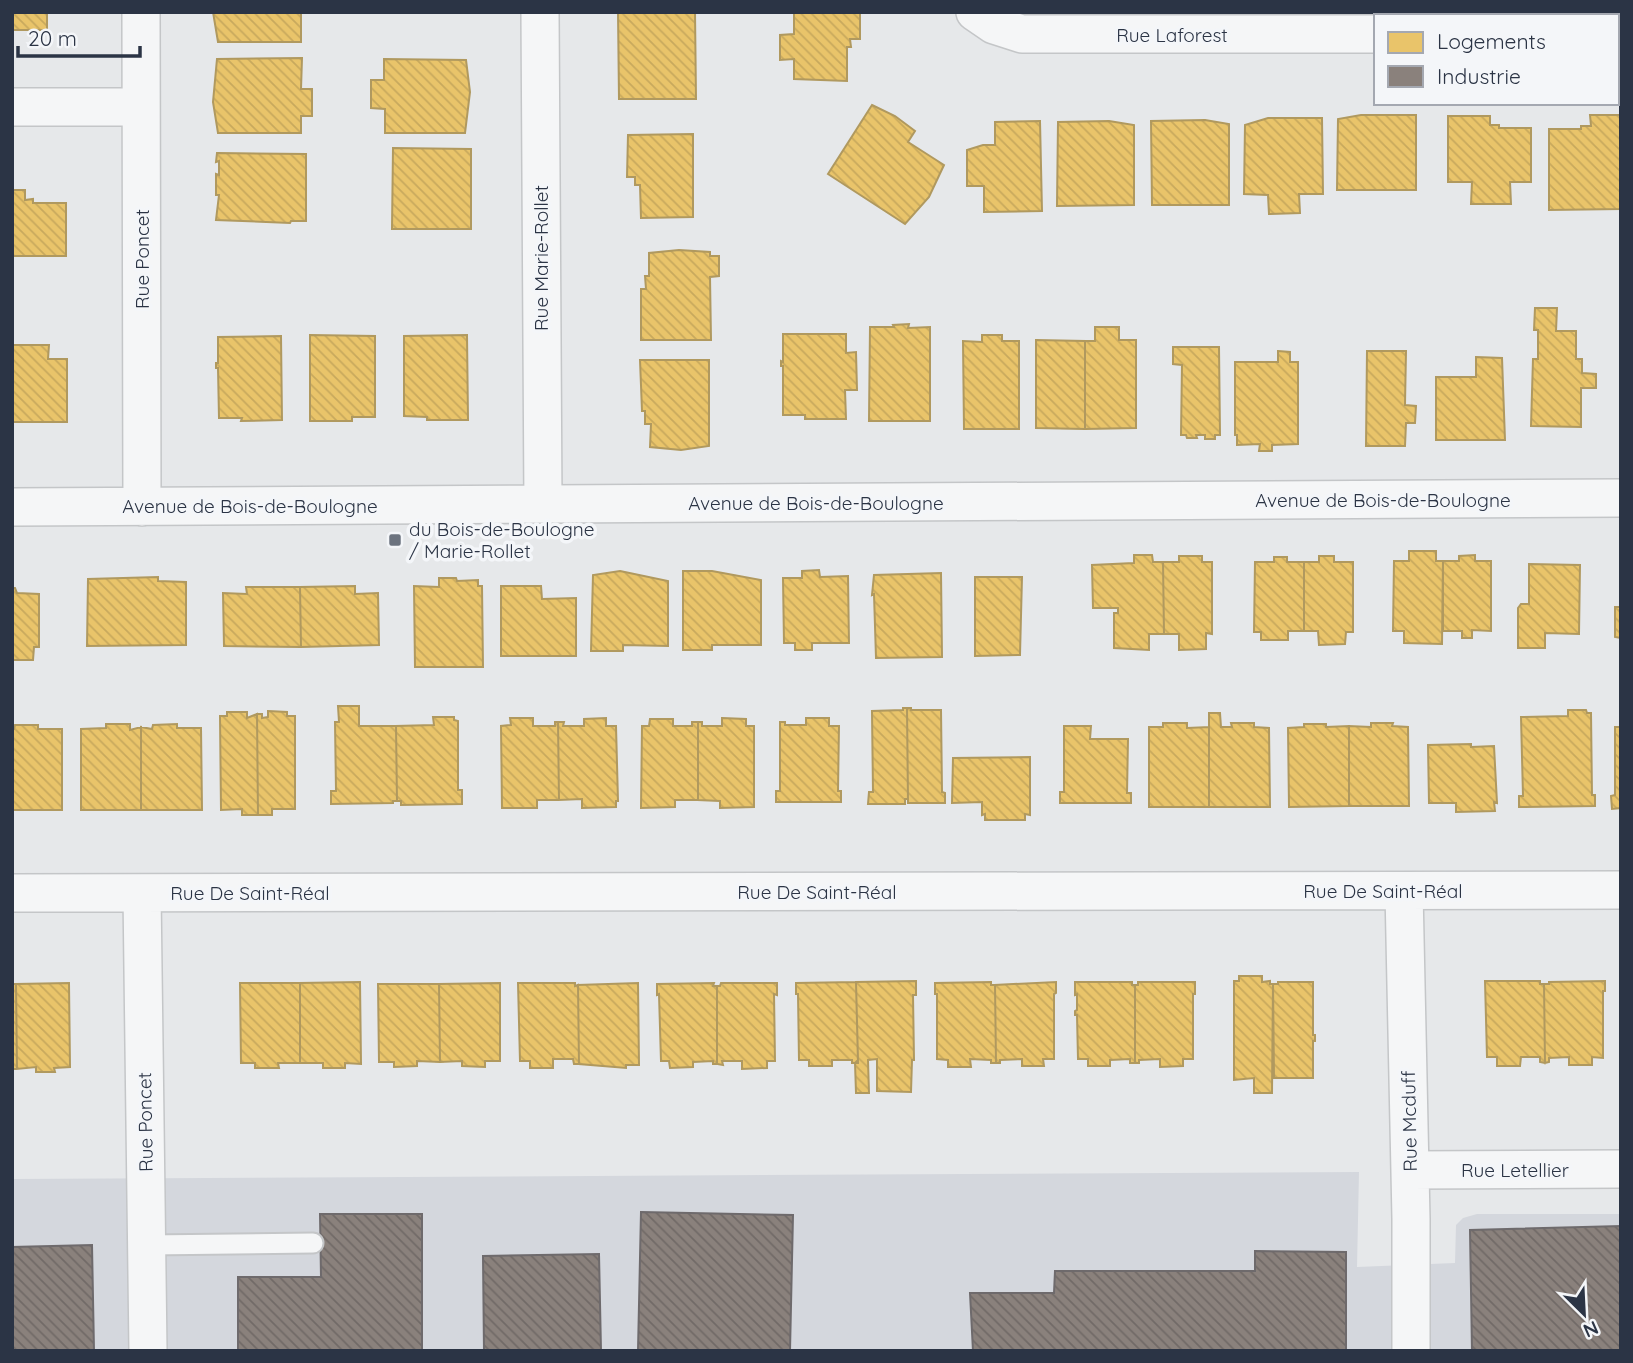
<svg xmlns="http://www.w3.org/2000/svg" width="1633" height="1363" viewBox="0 0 1633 1363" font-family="Quicksand,sans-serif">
  <defs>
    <pattern id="homes-back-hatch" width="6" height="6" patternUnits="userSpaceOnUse" patternTransform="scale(1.75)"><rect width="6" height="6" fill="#e9c46a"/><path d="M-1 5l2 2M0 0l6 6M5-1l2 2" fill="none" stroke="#c8a95d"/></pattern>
    <pattern id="industry-back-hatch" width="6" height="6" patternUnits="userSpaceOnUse" patternTransform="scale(1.75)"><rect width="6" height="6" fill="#8a817c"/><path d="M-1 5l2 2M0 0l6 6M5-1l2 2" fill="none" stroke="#716a67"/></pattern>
  </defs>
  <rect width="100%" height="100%" fill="#e6e8ea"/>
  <path fill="#d4d7dd" d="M1359 1172 1357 1267 1455 1263 1456 1225 1463 1218 1477 1214H1621V1351H12V1179Z"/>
  <path fill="url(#homes-back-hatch)" stroke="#b0995f" stroke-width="2" d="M12 12H47V30H12Z
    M213 12H301V42H218Z
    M618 12H695L696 99H619Z
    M794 12H860V39H850L851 47H847V81L794 79V59L780 60V35L794 34Z
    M302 58 301 89H312V116H301V133H218L213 102 217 59Z
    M384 59 466 60 470 92 465 133H385V109L371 108V80H384Z
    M872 105 895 116 915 131 908 142 944 165 929 197 905 224 828 174Z
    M1361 115H1416V190H1337L1338 119Z
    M1590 115H1621V209L1549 210V129H1581V126H1591Z
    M1448 116H1490V125H1499V128H1531V182H1510L1511 204H1471L1472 182H1448Z
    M1268 118H1322L1323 194H1299L1300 213 1269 214 1268 195 1244 194 1245 125Z
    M1205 120 1229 124V205H1152L1151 121Z
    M1040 121 1042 211 984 212V186H967V150L983 145H995V122Z
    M1109 121 1134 125V205L1057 206 1058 122Z
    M693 134V217L641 218 640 185H635V177H627L628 135Z
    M393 148 471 149V229H392Z
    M217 153 306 154V221H291L290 223 216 220 219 195H216V174L219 175V161L216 162Z
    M12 190H25V200L33 199V203H66V256H12Z
    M679 250 710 252V256H719V276L710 277 711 340H641V289H646L645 276H649V253Z
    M1535 308H1557L1556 331H1576V359H1582V373L1596 374V388H1581V427L1531 426 1533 359H1538V330H1534Z
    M909 324 908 328 930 327V421H869L870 327H894L893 325Z
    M1095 327H1119V340H1136V428L1085 429V341H1095Z
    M783 334H846V353L856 352 857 390H845L846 419H805V415H783V366H781V361L783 362Z
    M310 335 375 336V417H352V421H310Z
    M467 335 468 420H427V417L404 416V336Z
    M982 335H1002V341H1019V429H964L963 341 982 342Z
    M281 336 282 420 241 421 242 418H219L218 368H216V363H218V337Z
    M1036 340 1085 341V429L1036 428Z
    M12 345H49L48 359H67V422H12Z
    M1173 347H1219L1220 435H1215V439H1205V435H1196L1197 438H1187L1186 435H1181L1182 365 1173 364Z
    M1278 351 1290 352V362H1298V444L1272 445V451H1259L1260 444 1237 445V435H1235V362H1278Z
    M1367 351H1406L1405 405 1416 406 1415 423H1406L1405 446H1366Z
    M1476 357 1502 358 1505 440H1436V377H1476Z
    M640 360H709V446L681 450 650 447 651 424H645V411H642Z
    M1409 551H1436V561H1443L1442 644 1404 643V631H1393L1394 561H1409Z
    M1134 555H1152L1153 562H1163L1164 634H1149V650L1114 648V613H1118V608H1093L1092 565 1134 563Z
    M1475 555V561H1491V631L1472 630V638H1462V631H1443V561H1459V556Z
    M1179 556H1202V562H1212V634L1206 633V649L1179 650V634H1164L1163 562H1179Z
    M1319 556H1334V562H1353V632H1346L1345 644 1319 645 1318 631H1304V562H1319Z
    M1274 557H1287V562H1304V631H1288V640H1261V632H1254L1255 562H1274Z
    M1529 564 1580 565 1579 634 1545 633V648H1518V608L1521 604H1529Z
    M819 570 820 577 848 576 849 643H812V650H795V643H784L783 578H802V571Z
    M620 571 668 581V646L623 645V651H591L593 575Z
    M683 571H712L761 580V645H712V650H683Z
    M941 573 942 657 876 658 874 594 872 595 874 575Z
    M158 577V581L186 582V645L87 646 88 579Z
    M975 577H1022L1020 655 975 656Z
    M439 578H456L457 581 478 580V586H482L483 667H415L414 586 439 587Z
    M355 586V594L378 593 379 645 301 647 300 587Z
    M501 586H541L542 599 576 598V656H501Z
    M246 587H300L301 647 224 646 223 593 247 594Z
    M12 588H15L17 593 39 594V647H34L33 660H12Z
    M1615 607H1621V638L1615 637Z
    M338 706H359V726H396L397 801H393V803L331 804V791H336L335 722H339Z
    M903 708H907L908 799H905V804H868L869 792H873L872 711 903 710Z
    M907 708H911V710H941L942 792 945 793V803H908Z
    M1568 710H1586L1587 713H1591L1592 795H1595V806L1519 807V796H1523L1521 717 1568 716Z
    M268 711 287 712V716H295V809H272V815H258L257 714H262V718L268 717Z
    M227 712H247V718L257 714 258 815H242V809L221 810 220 716H227Z
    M1209 713H1220L1221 727H1232L1231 723H1254V727L1269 728 1270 807H1209Z
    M433 717H454V720L458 721V790H462V804L401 805V801H397L396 726 434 725Z
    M510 718H533V726H555V722H558L559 800H537V808H502L501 726 511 725Z
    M606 718V726H616L618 801H616V807L582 808V799L559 800 558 722H564L563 726H584V719Z
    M722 718 746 719V726H754V807L720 808V801L698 800V722H702V726H722Z
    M806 718H829V726H839L838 791H841V802H776V791H780V722H785V725H806Z
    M650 719H673V726H692V722H698V800H675V807L641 808 642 726H649Z
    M1163 723H1187V728L1209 727V807H1149V727H1163Z
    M1371 723H1393L1392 726 1408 727 1409 806H1349V726L1371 727Z
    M106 724H130V730L141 727V810H81V729L106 728Z
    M177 724V728H201L202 810H141V727L152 729 153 725Z
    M1304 724H1326V727L1349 726V806L1289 807 1288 728 1304 727Z
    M15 725H38V729H62V810H12V729H14Z
    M1064 726H1091L1090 739H1128L1127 793H1131V803H1060V792H1064Z
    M1615 727H1621V808L1612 809 1611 796 1615 795Z
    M1471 744V747L1494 746 1497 803 1494 802 1495 811 1456 812V803H1429L1428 745Z
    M1030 757V815L1025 814V820H985V814L982 815V802L952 803 953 758Z
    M1239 976H1262V982L1270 981V984H1273L1272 1093H1254V1078L1234 1080V981H1239Z
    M916 981V995H913L914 1060H912L911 1092 877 1091V1059L868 1060 869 1093H856L855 1063 858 1060 856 982Z
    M1485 981H1540V984H1544L1545 1063 1540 1062V1057H1521L1520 1066H1497V1057H1487Z
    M1605 981V991H1603V1058L1592 1057V1065H1569V1057L1549 1058V1062L1545 1063 1544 984H1549V982Z
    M360 982 361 1064 345 1063V1068H323V1063H300V983Z
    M856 982 858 1063H852V1060H832V1066H809V1060H799L798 994H796V983Z
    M991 982V985H995L996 1063H991V1060L970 1059 971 1067H948V1060L937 1059V994H935V983Z
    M1056 982V993L1054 994V1059H1043L1044 1066H1022V1059L1000 1060V1063H996L995 985Z
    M1075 982H1132V985H1135V1063H1130V1059L1110 1060V1066H1088V1059H1078L1077 1015H1075V1011L1077 1010V994L1075 995Z
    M1138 982H1195V994H1193V1059H1183V1066L1160 1067V1059L1139 1060V1063H1135V985H1138Z
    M1278 982H1313V1035H1315V1041H1313V1078H1274L1273 984H1278Z
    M69 983 70 1067 54 1068 55 1072H36V1067L17 1069 16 984Z
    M240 983H300V1063H278L279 1068H255V1063H241Z
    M500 983V1061H485V1067L462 1066V1061L440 1062 439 984Z
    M518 983H575V986L578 985 579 1064H574L573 1059H553V1068H530V1061H520Z
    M638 983 639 1065H626V1068L579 1064 578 985Z
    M714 983 713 986H717V1064H713V1061L693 1062V1067L670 1068 669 1061H661L659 994 657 995V984Z
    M721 983H777V995L774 994 775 1061H767V1068L742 1069V1061H722L723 1065 717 1064V986H720Z
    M12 984H16L17 1069H12Z
    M378 984H439L440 1062 417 1061V1066L394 1067V1062H379Z"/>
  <path fill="url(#industry-back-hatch)" stroke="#6e6a6c" stroke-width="2" d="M641 1212 793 1215 790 1351H638Z
    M320 1214H422V1351H238V1277H321Z
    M1621 1226V1351H1472L1470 1230Z
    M92 1245 94 1351H12V1247Z
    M1255 1251 1346 1252V1351H973L970 1293H1054L1055 1271H1255Z
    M599 1254 601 1351H484L483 1256Z"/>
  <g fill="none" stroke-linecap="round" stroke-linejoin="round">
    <g stroke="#c4c6c8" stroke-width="23">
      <path id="service" d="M147 1245 313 1243"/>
    </g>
    <g stroke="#c4c6c8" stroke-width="40">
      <path id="minor" d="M141 12 142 507
        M540 12 543 504
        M975 12 994 25 1022 34H1376
        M1617 34H1621
        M12 107H141
        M12 507 1621 498
        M1404 891 1411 1219V1351
        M12 893 1621 890
        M142 893 148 1351
        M1410 1170 1621 1169"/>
    </g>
    <use href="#service" stroke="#f5f6f7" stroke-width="19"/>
    <use href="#minor" stroke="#f5f6f7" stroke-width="37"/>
  </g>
  <rect fill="#6c737f" stroke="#f4f6f9" stroke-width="2.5" x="388" y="533" width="14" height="14" rx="3.5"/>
  <g text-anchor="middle" stroke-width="7" stroke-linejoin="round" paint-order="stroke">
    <g font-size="19" fill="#2b3445" stroke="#f4f6f9">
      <text x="1172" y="42">Rue Laforest</text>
      <text transform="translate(541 258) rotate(-90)" y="7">Rue Marie-Rollet</text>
      <text transform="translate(142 259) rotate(-90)" y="7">Rue Poncet</text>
      <text x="1383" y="507">Avenue de Bois-de-Boulogne</text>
      <text x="816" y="510">Avenue de Bois-de-Boulogne</text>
      <text x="250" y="513">Avenue de Bois-de-Boulogne</text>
      <text x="1383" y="898">Rue De Saint-Réal</text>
      <text x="817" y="899">Rue De Saint-Réal</text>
      <text x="250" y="900">Rue De Saint-Réal</text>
      <text transform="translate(1409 1121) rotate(-91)" y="7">Rue Mcduff</text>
      <text transform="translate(145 1122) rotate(-91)" y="7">Rue Poncet</text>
      <text x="1515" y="1177">Rue Letellier</text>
    </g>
    <g font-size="19" fill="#2b3445" stroke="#f4f6f9" text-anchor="start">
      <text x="409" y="536">du Bois-de-Boulogne<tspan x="409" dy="22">/ Marie-Rollet</tspan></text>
    </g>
  </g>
  <rect width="1633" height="1363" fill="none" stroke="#2b3445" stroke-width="28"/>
  <rect x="1374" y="14" width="245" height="91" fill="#f4f6f9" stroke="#a4a8b1" stroke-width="2"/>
  <rect x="1388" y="32" width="35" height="21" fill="#e9c46a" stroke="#a4a8b1" stroke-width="2"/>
  <text x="1437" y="49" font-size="21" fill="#2b3445">Logements</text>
  <rect x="1388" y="66" width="35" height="21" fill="#8a817c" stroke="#a4a8b1" stroke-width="2"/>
  <text x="1437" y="84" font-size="21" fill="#2b3445">Industrie</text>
  <g transform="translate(1584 1314) rotate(156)" stroke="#f4f6f9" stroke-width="5" paint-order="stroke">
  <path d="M0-5L12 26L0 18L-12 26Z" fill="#2b3445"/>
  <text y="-10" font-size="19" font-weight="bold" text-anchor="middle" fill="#2b3445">N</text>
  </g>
  <path d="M18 46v10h122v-10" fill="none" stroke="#2b3445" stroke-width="3.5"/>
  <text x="28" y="46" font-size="21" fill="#2b3445" stroke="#f4f6f9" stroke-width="5" paint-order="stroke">20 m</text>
</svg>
